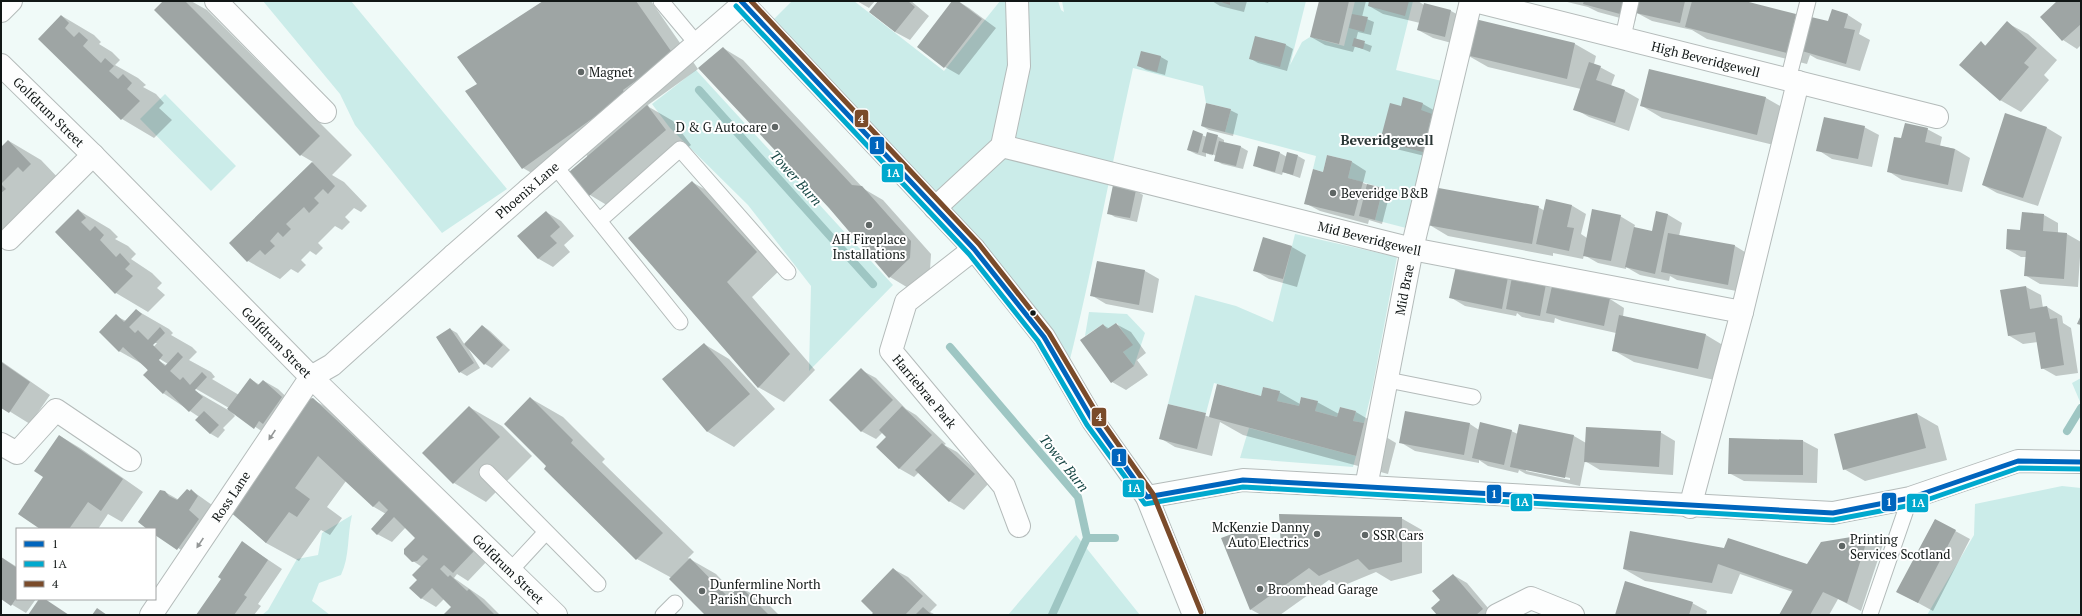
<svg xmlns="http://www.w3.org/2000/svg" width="2082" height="616" viewBox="0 0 2082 616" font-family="'PT Serif',serif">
  <rect width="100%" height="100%" fill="#f0faf8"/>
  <path fill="#cbece9" d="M263 1H351L507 189 442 233 355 125 340 94Z
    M792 1H854L944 71 1000 1H1058L1061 10 1064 12 1062 1H1217L1229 4 1230 1H1306L1290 65 1302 42 1310 37 1344 46 1355 1H1413L1396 70 1446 82 1410 229 1375 220 1383 188 1348 178 1352 161 1327 155 1323 172 1313 169 1316 156 1225 132 1231 109 1206 103 1203 86 1133 68C1110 171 1092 274 1066 375L1044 337 766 27Z
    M696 70 893 285 809 371 811 286 748 205 670 128 652 104Z
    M165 94 236 166 211 191 140 119Z
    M1295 234 1397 257 1372 390 1364 423 1353 421 1356 411 1340 407 1337 417 1315 411 1317 401 1301 397 1299 406 1277 401 1279 391 1263 387 1261 396 1214 383 1206 413 1168 404 1195 295 1236 306 1273 322Z
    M1089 312 1127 314 1145 333 1134 366 1123 352 1132 345 1117 323 1107 329 1103 324 1085 336Z
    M2081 378V404L2072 383Z
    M1249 428 1356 456 1353 467 1240 458Z
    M2062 486 2081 488V615H1927L1974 535 1975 504Z
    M352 515C347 535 350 556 341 575L319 583 312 601 330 615H262L268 610 297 559 318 555 322 533Z
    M1076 535 1140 615H1008Z"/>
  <path fill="#0003" fill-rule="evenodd" d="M165 1H191L207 10 352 155 332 175 344 182 367 206 361 212 354 208 345 217 350 222 342 230 335 226 318 243 323 248 316 255 310 251 301 260 306 265 298 273 291 269 280 279 248 261 230 243 313 162 301 155Z
    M545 1H651L698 69 648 105 649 107 673 121 691 145 615 210 590 195 587 155 549 183 523 168 478 84Z
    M857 1H875L869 8Z
    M879 1H911L929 16 910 40 895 32 870 12Z
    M953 1H958L969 8 996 28 959 75 945 67Z
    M1212 1H1247L1244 12 1220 6Z
    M1261 1H1269L1268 3Z
    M1318 1H1366L1362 17 1374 22 1371 35 1358 32 1356 40 1372 46 1370 52 1355 46 1353 52 1325 45 1311 37 1320 1Z
    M1370 1H1418L1424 5 1451 11 1466 19 1459 45 1433 38 1418 30 1420 23 1383 14 1369 6Z
    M1563 1H1741L1796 15 1810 23H1829L1833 10 1848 15 1862 24 1859 34 1870 40 1860 71 1817 59 1810 55 1807 64 1707 39 1692 30 1652 21 1637 13 1635 22 1598 12 1588 7Z
    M2059 1H2081V45L2077 49 2063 40 2041 17Z
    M62 16 94 35 101 42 99 44 112 52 120 60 115 65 138 78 146 85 143 87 156 94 164 103 159 108 172 120 154 138 122 119 39 39Z
    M1475 20 1575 44 1596 56 1594 64 1615 75 1611 86 1625 91 1639 99 1629 131 1589 117 1575 109 1581 89 1488 67 1467 55Z
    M2007 23 2028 34 2057 60 2044 75 2049 80 2021 112 2000 100 1981 42 1986 46Z
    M1286 45 1293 49 1287 71 1258 63 1251 59Z
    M723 48 743 60 864 189 883 200 931 254 930 270 910 289 890 277 829 207Z
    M1142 52 1161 57 1168 61 1165 75 1146 70 1139 66Z
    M1650 70 1766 98 1787 110 1778 146 1662 118 1642 106Z
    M1423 104 1437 112V159L1396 149 1381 141 1402 107Z
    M1230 110 1238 114 1233 136 1209 130 1202 126Z
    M2006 115 2047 128 2062 137 2038 206 1997 193 1983 185Z
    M1864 127 1879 135 1872 167 1832 159 1818 150Z
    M1927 129 1942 137 1940 146 1955 149 1970 158 1962 192 1902 180 1888 171 1902 139Z
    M1193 132 1207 137 1217 136 1224 140V143L1241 147 1248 151 1243 169 1222 164 1215 160 1216 156 1209 152 1208 153 1213 156 1206 153V157L1196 154 1188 150Z
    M9 141 41 160 63 183 1 233V149Z
    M1259 147 1280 153 1287 157 1298 156 1305 160 1300 178 1283 172 1282 175 1262 169 1254 165Z
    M1328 156 1352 162 1366 171 1363 183 1390 193 1382 224 1369 220 1368 224 1320 211 1305 203 1323 173Z
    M692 182 718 197 782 268 752 297 815 370 784 402 758 387Z
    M1136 191 1143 195 1137 222 1115 217 1108 213Z
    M1571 205 1586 214 1581 234 1587 238 1620 216 1635 225 1634 228 1652 232 1667 214 1682 223 1679 236 1735 246 1750 255 1742 292 1677 280 1670 276 1669 281 1640 275 1626 267V269L1598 263 1584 255 1583 259 1553 253V256L1448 236 1428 224 1538 207 1545 211Z
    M78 210 110 229 118 237 115 239 128 246 136 254 131 259 152 273 162 283 157 288 165 295 148 312 116 293 56 232Z
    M546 212 561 221 574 236 564 245 570 252 553 267 539 259 519 237Z
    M2044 215 2058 223V233L2067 234 2081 242 2078 287 2040 284 2025 275 2027 257H2021L2007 249 2021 231Z
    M1264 238 1292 247 1306 255 1297 287 1269 279 1254 270Z
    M1097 262 1145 271 1159 279 1153 313 1106 304 1091 295Z
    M1508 278 1513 281 1546 285 1553 289V287L1610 299 1624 308 1623 317 1706 335 1726 347 1719 381 1634 362 1613 350 1616 333 1562 321 1555 318 1554 323 1522 317 1517 313 1516 316 1465 306 1450 297Z
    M2026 287 2041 295 2043 308 2047 307 2062 316 2063 323 2071 328 2078 373 2056 376 2042 368 2038 342 2023 344 2008 335Z
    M136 310 169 329 173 333 171 335 192 347 197 352 189 360 211 372 215 377 212 379 239 395 250 379 260 385 264 381 278 389 296 406 269 436 229 409 235 416 223 428 225 430 218 438 211 434 197 420 199 417 163 393 144 365 119 351 116 316 126 321ZM154 343H157L151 350 149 348ZM155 356 168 364 166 365 154 358ZM191 386 229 408 228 410 190 388Z
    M1116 324 1131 332 1146 353 1137 360 1148 375 1126 390 1112 382 1103 325 1110 329Z
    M483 326 490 331 510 350 492 368 485 364 468 348 480 368 467 376 460 372 437 338 450 329 457 333 465 345Z
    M704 344 729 359 775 409 734 447 708 432 663 379Z
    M1 361 50 395 30 424 1 406Z
    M861 370 876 378 906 409 916 415 946 444 944 445 957 452 989 483 964 510 949 501 919 472 914 477 900 469 877 447 887 437 883 432 876 439 861 431Z
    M1279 392 1300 404 1317 402 1339 414 1356 412 1388 431 1386 437 1396 443 1388 474 1243 435 1220 422 1212 456 1175 447 1160 438 1169 405 1210 417Z
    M530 398 563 417 605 459 602 462 694 552 688 558 716 574 734 593 740 587 766 602 779 615H707L670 577 637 559 545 469 548 466Z
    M312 399 345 418 489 559 468 581 457 574 454 578 484 599 500 615H445L453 607 444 599 436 607 421 598 418 580 422 567 413 561 417 538 406 527 392 542 377 534 386 514 374 507 346 481 327 507 342 518 330 535 321 530 299 561 266 543 230 510Z
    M469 407 502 426 532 456 486 502 454 483 424 453Z
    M1917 414 1938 426 1947 460 1865 481 1844 469Z
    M1470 424 1479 430 1511 431 1518 434 1574 436 1586 443 1660 432 1675 441 1673 475 1600 470 1585 461 1580 486 1526 474 1519 470 1518 473 1488 466 1479 460V463L1415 451 1400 442ZM1526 469 1570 478V480L1526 471Z
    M60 436 80 448 143 492 122 522 108 514 98 529H42L45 477Z
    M1730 439 1803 441 1818 449 1817 483 1744 481 1729 473Z
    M191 490 212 505 192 557 155 533V529H150L165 492 179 500Z
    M1401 518 1422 530V573L1391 581 1376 572 1340 587 1329 580 1280 615H1261L1250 609 1251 528 1272 540 1280 549Z
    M1935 520 1970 539 1933 611 1898 592Z
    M1868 535 1883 544 1861 611 1838 599 1829 615H1780L1793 592 1740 574 1732 594 1645 581 1624 569 1724 550 1808 565Z
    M243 543 282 569 258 604 261 606 254 615H197L223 579Z
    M1 557 17 567V599H36L26 613 1 598Z
    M893 569 908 577 937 605 930 612 936 615H873Z
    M1453 575 1467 583 1494 615H1438L1441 601Z
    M1692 603 1707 611 1706 615H1616Z"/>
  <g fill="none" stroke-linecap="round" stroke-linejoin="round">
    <path stroke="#9ec6c3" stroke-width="8" d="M699 90 873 284
      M950 347 1078 497 1087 538 1052 615
      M2067 431 2081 408
      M1087 538H1115"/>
  </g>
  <path fill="#9ea5a4" d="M163 1H185L320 136 300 156 154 10Z
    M543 1H636L673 54 623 90 625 95 522 169 465 91 477 84 457 57Z
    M878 1H908L915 7 895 32 869 12Z
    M952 1H958L982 19 944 68 917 47Z
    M1218 1H1230V5Z
    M1319 1H1349L1339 44 1310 37Z
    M1369 1H1409L1405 16 1368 6Z
    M1584 1H1624L1620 14 1583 4Z
    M1639 1H1685L1680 23 1636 13Z
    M1692 1H1745L1796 14 1787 53 1685 27Z
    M2057 1H2081V24L2062 41 2040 17Z
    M1424 3 1451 10 1445 37 1417 30Z
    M1832 9 1848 14 1844 28 1855 30 1846 64 1802 51 1811 17 1828 21Z
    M1352 14 1368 17 1364 32 1349 28Z
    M61 15 69 23 65 28 74 37 79 32 88 40 83 46 101 63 105 58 114 66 109 71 118 79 123 74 132 83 127 89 140 101 121 120 38 39Z
    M1475 19 1575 43 1567 79 1466 55Z
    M2007 21 2037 48 2024 63 2029 67 2000 101 1959 65 1981 41 1985 46Z
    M1255 36 1286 44 1280 67 1249 59Z
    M1354 38 1365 41 1363 49 1352 46Z
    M723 47 852 185 862 186 911 241 910 258 889 278 829 208 698 68Z
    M1141 51 1161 56 1157 72 1137 66Z
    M1589 62 1601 66 1596 80 1625 90 1615 123 1573 110Z
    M1649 69 1766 97 1757 135 1640 106Z
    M1403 97 1423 103 1421 110 1432 114 1423 152 1380 141 1390 103 1401 106Z
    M1206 103 1231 109 1225 132 1201 126Z
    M647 105 666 130 589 196 569 172Z
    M2005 113 2047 127 2023 198 1982 185Z
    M1824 117 1865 126 1858 159 1816 151Z
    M1905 123 1928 128 1925 142 1955 149 1948 185 1887 172 1894 137 1901 138Z
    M1193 130 1203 134 1198 153 1187 150Z
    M1207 132 1218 135 1213 155 1202 152Z
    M8 140 31 164 23 172 18 167 1 184V147Z
    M1219 141 1241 146 1236 166 1214 161Z
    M1258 146 1280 152 1275 172 1253 166Z
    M1287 152 1298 155 1293 175 1282 172Z
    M1327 155 1352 161 1348 178 1363 182 1354 216 1304 204 1313 169 1323 172Z
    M312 162 335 186 328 194 323 189 314 198 319 203 309 213 304 207 286 224 291 229 283 237 278 232 270 241 275 246 265 255 260 250 247 262 229 243Z
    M692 181 757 252 727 282 790 354 758 388 628 238Z
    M1 184 6 189 1 193Z
    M1367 184 1383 188 1375 220 1359 216Z
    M1113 185 1136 190 1130 218 1107 214Z
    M1433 187 1539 206 1532 244 1427 225Z
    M1546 199 1572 205 1567 227 1574 228 1569 251 1536 244Z
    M78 209 86 218 81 222 90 231 95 226 104 235 100 240 116 257 120 253 130 264 125 269 133 276 115 294 55 232Z
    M1592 209 1621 215 1611 261 1583 256Z
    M546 211 560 227 550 236 557 243 538 259 517 236Z
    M1656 211 1668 214 1655 274 1625 267 1634 227 1652 231Z
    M2022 212 2044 214 2043 231 2067 233 2064 279 2024 276 2026 251 2006 249 2007 229 2020 230Z
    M1668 233 1735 245 1728 285 1661 272Z
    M1263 237 1292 246 1283 279 1253 271Z
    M1097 261 1145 270 1139 305 1090 296Z
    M1456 266 1508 277 1502 309 1449 298Z
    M1512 277 1546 284 1540 316 1506 309Z
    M1552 286 1610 298 1604 326 1546 313Z
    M2026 286 2030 309 2047 306 2050 319 2057 318 2064 365 2041 369 2035 332 2008 336 2000 290Z
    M136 309 142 314 129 327 135 333 138 330 148 340 160 327 165 333 153 345 163 355 159 360 165 366 178 352 183 357 170 371 180 380 183 377 190 385 202 372 207 377 195 390 203 397 189 412 166 390 163 394 143 375 148 370 123 347 119 352 99 332 116 314 124 322Z
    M1619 315 1706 334 1698 369 1612 351Z
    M2081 315V325L2077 324Z
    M1116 323 1133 345 1123 352 1134 366 1111 383 1080 340 1103 324 1107 329Z
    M482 325 503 345 484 365 464 344Z
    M450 328 474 363 459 373 436 337Z
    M704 343 750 394 707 432 662 379Z
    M1 362 30 382 9 413 1 408Z
    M861 368 893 400 861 432 829 400Z
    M250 378 258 385 263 380 282 397 263 424 259 421 254 429 227 409Z
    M1217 384 1261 396 1263 387 1280 391 1277 401 1299 406 1301 397 1318 401 1315 411 1337 417 1340 407 1356 411 1353 421 1364 423 1356 456 1209 417Z
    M530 397 573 440 571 443 663 533 636 560 544 469 546 466 504 424Z
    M313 398 475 550 453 573 444 565 440 569 448 577 450 575 467 591 469 589 495 615H443L451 607 432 588 421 599 409 588 417 580 412 575 428 559 423 555 417 561 412 562 404 554V549L415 538 394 517 377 535 371 529 388 510 379 501 373 507 318 456 295 488 310 499 297 517 289 512 266 543 228 510 304 400Z
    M1168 404 1206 413 1197 449 1159 439Z
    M469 406 500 437 453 484 422 453Z
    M902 406 932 435 899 469 876 447 886 437 879 430Z
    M204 411 219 425 210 434 195 420Z
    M1405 411 1470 423 1464 455 1399 443Z
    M1917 413 1926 448 1843 470 1834 434Z
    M1480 422 1512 430 1504 465 1472 458Z
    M1519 424 1574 435 1565 478 1510 467Z
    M1586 427 1661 431 1659 467 1584 462Z
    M59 435 123 479 101 511 88 502 69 529H40L18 514 43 477 34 471Z
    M1729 438 1803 440V475L1728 474Z
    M942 443 975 474 949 502 915 470Z
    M187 489 190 491 191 489 198 496 189 510 199 519 177 550 155 535V529H147L138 522 160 490 165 491 169 496 177 500Z
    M1279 514 1402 517V562L1369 570 1358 559 1319 576 1309 568 1250 610 1221 538 1251 527 1260 540 1263 538 1276 549 1281 547Z
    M1935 519 1956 530 1918 603 1896 592Z
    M1630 531 1724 548 1728 538 1807 564 1821 542 1869 534 1847 603 1823 592 1810 615H1779L1793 590 1718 564 1712 583 1623 569Z
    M242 541 268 560 244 595 247 597 234 615H196L221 579 218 577Z
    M1 557 17 568V597L11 606 1 599Z
    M690 558 728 597 740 586 769 615H705L669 579Z
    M893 568 923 596 905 615H871L873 613 861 601Z
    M1453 574 1483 609 1476 615H1437L1431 608 1440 600 1432 591Z
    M1625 581 1693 602 1689 615H1615Z
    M39 599H45L69 615H28Z
    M923 607 932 615H915Z
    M97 608 107 615H92Z"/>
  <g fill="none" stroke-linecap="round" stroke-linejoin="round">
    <g stroke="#b4bbba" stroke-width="17">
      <path id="service" d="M661 1 697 44
        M1623 37 1631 1
        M1788 80 1808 1
        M555 166 680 322
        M599 221 680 149 788 272
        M1388 380 1473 397
        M487 472 598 584
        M510 571 546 532
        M1870 614 1910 498
        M663 615 675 603"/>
    </g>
    <g stroke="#b4bbba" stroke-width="24">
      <path id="pedestrian" d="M454 255 529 189"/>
    </g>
    <g stroke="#b4bbba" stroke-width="24">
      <g id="minor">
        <path d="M216 1 325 112"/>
        <path id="s1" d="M1475 1 1937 117"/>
        <path d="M1 11 11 1"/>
        <path id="s2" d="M1 65 93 155 311 377 556 615"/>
        <path id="s3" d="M1002 146 1412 249 1742 312"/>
        <path d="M529 189 744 3"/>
        <path d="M935 208 1002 146 1019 66 1017 1"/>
        <path d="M9 239 93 155"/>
        <path id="s4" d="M974 249 906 302 891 351 1004 486 1019 526"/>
        <path d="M1 444 17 453 56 410 130 460"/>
        <path id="s5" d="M1366 487 1412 249 1471 1"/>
        <path d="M1690 507 1742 312 1798 82"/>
        <path id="s6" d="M151 615 311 377 332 365 454 255"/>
        <path d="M1497 615 1531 598 1573 615"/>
      </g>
    </g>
    <g stroke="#b4bbba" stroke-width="24">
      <path id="tertiary" d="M1147 497 1194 615"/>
    </g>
    <g stroke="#b4bbba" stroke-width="24">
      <path id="secondary" d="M741 1 974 249 1044 337 1093 421 1147 497 1243 480 1833 513 1910 498 2018 461 2081 462"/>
    </g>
    <use href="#service" stroke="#fdfefe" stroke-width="15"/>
    <use href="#pedestrian" stroke="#fdfefe" stroke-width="22"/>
    <use href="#minor" stroke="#fdfefe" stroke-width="22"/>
    <use href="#tertiary" stroke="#fdfefe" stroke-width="22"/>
    <use href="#secondary" stroke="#fdfefe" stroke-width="22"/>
    <g stroke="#fff" stroke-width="8">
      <path id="bus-1" d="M741 1 974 249 1044 337 1093 421 1147 497 1243 480 1833 513 1910 498 2018 461 2081 462"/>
    </g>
    <g stroke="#fff" stroke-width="8">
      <path id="bus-2" d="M736 6 969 254 1038 341 1087 425 1145 504 1243 487 1833 520 1912 505 2019 468 2081 469"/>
    </g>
    <g stroke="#fff" stroke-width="8">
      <path id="bus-3" d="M751 1 979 244 1049 333 1099 417 1153 494 1201 612"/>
    </g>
    <use href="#bus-1" stroke="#0065bd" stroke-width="5"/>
    <use href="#bus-2" stroke="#00a9ce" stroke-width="5"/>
    <use href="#bus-3" stroke="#7a4b2a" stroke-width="5"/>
  </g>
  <defs><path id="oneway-solid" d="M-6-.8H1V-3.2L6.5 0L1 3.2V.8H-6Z"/></defs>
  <g fill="#939696">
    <use href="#oneway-solid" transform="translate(272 435) rotate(124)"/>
    <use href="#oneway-solid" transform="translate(200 543) rotate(124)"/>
  </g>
  <g fill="#5f6665" stroke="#fff" stroke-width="1.5">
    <circle cx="581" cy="72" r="4"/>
    <circle cx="775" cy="127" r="4"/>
    <circle cx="1333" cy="193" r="4"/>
    <circle cx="869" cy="225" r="4"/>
    <circle cx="1317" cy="534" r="4"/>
    <circle cx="1365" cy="535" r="4"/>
    <circle cx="1842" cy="546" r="4"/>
    <circle cx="1260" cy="589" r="4"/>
    <circle cx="702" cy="591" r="4"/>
  </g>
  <circle fill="#111716" stroke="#fff" stroke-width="1.5" cx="1033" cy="313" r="3.5"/>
  <g text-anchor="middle" stroke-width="4" stroke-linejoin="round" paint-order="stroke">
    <g font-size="13" fill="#111716" stroke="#fff">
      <text dy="5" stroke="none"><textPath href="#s1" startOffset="238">High Beveridgewell</textPath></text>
      <text dy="5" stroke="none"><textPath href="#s2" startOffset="67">Golfdrum Street</textPath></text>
      <text transform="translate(527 190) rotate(-41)" y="5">Phoenix Lane</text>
      <text dy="5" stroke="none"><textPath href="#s3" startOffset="379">Mid Beveridgewell</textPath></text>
      <text dy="5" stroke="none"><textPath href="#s5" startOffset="201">Mid Brae</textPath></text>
      <text dy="5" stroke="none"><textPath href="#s2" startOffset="391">Golfdrum Street</textPath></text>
      <text dy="5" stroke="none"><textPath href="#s4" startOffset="190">Harriebrae Park</textPath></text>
      <text dy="5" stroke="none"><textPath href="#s6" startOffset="143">Ross Lane</textPath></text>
      <text dy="5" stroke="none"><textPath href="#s2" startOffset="715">Golfdrum Street</textPath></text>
    </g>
    <g font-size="13" fill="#111716" stroke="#fff" text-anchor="start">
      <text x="589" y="77">Magnet</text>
      <text x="767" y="132" text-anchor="end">D &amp; G Autocare</text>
      <text x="1341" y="198">Beveridge B&amp;B</text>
      <text x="869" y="244" text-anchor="middle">AH Fireplace<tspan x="869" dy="15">Installations</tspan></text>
      <text x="1309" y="532" text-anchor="end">McKenzie Danny<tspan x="1309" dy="15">Auto Electrics</tspan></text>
      <text x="1373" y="540">SSR Cars</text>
      <text x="1850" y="544">Printing<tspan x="1850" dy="15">Services Scotland</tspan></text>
      <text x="710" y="589">Dunfermline North<tspan x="710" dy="15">Parish Church</tspan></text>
      <text x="1268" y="594">Broomhead Garage</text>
    </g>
    <g font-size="14" font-weight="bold" fill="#2b3736" stroke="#fff">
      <text x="1387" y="145">Beveridgewell</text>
    </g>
    <g font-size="14" font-style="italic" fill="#174745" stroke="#fff">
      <text transform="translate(796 178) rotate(48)" y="5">Tower Burn</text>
      <text transform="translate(1064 463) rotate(51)" y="5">Tower Burn</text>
    </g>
  </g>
  <g stroke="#fff" stroke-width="1.5">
    <rect x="854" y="109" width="15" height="19" rx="4" fill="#7a4b2a"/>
    <rect x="869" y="136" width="16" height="19" rx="4" fill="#0065bd"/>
    <rect x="881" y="163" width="23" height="20" rx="4" fill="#00a9ce"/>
    <rect x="1091" y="407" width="16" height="20" rx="4" fill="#7a4b2a"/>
    <rect x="1111" y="448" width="16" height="19" rx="4" fill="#0065bd"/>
    <rect x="1122" y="479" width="23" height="19" rx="4" fill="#00a9ce"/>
    <rect x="1486" y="484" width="16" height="20" rx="4" fill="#0065bd"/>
    <rect x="1881" y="492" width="16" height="20" rx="4" fill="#0065bd"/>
    <rect x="1510" y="493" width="23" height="19" rx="4" fill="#00a9ce"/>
    <rect x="1906" y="493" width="23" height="20" rx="4" fill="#00a9ce"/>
  </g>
  <g font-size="11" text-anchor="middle" font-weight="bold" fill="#fff">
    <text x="861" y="123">4</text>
    <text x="877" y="149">1</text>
    <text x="893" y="177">1A</text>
    <text x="1099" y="421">4</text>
    <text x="1119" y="462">1</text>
    <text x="1134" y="492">1A</text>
    <text x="1494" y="498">1</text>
    <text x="1889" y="506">1</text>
    <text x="1522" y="506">1A</text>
    <text x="1918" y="507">1A</text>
  </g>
  <rect width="2082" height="616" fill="none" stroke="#111716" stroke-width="4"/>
  <rect x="16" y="528" width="140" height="72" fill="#ffffff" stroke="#a0a2a2"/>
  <rect x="24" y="541" width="20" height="6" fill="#0065bd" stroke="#a0a2a2"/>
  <text x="52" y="548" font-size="12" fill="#111716">1</text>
  <rect x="24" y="561" width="20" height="6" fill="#00a9ce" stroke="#a0a2a2"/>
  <text x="52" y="568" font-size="12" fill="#111716">1A</text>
  <rect x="24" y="581" width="20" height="6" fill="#7a4b2a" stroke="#a0a2a2"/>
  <text x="52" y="588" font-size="12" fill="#111716">4</text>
</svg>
